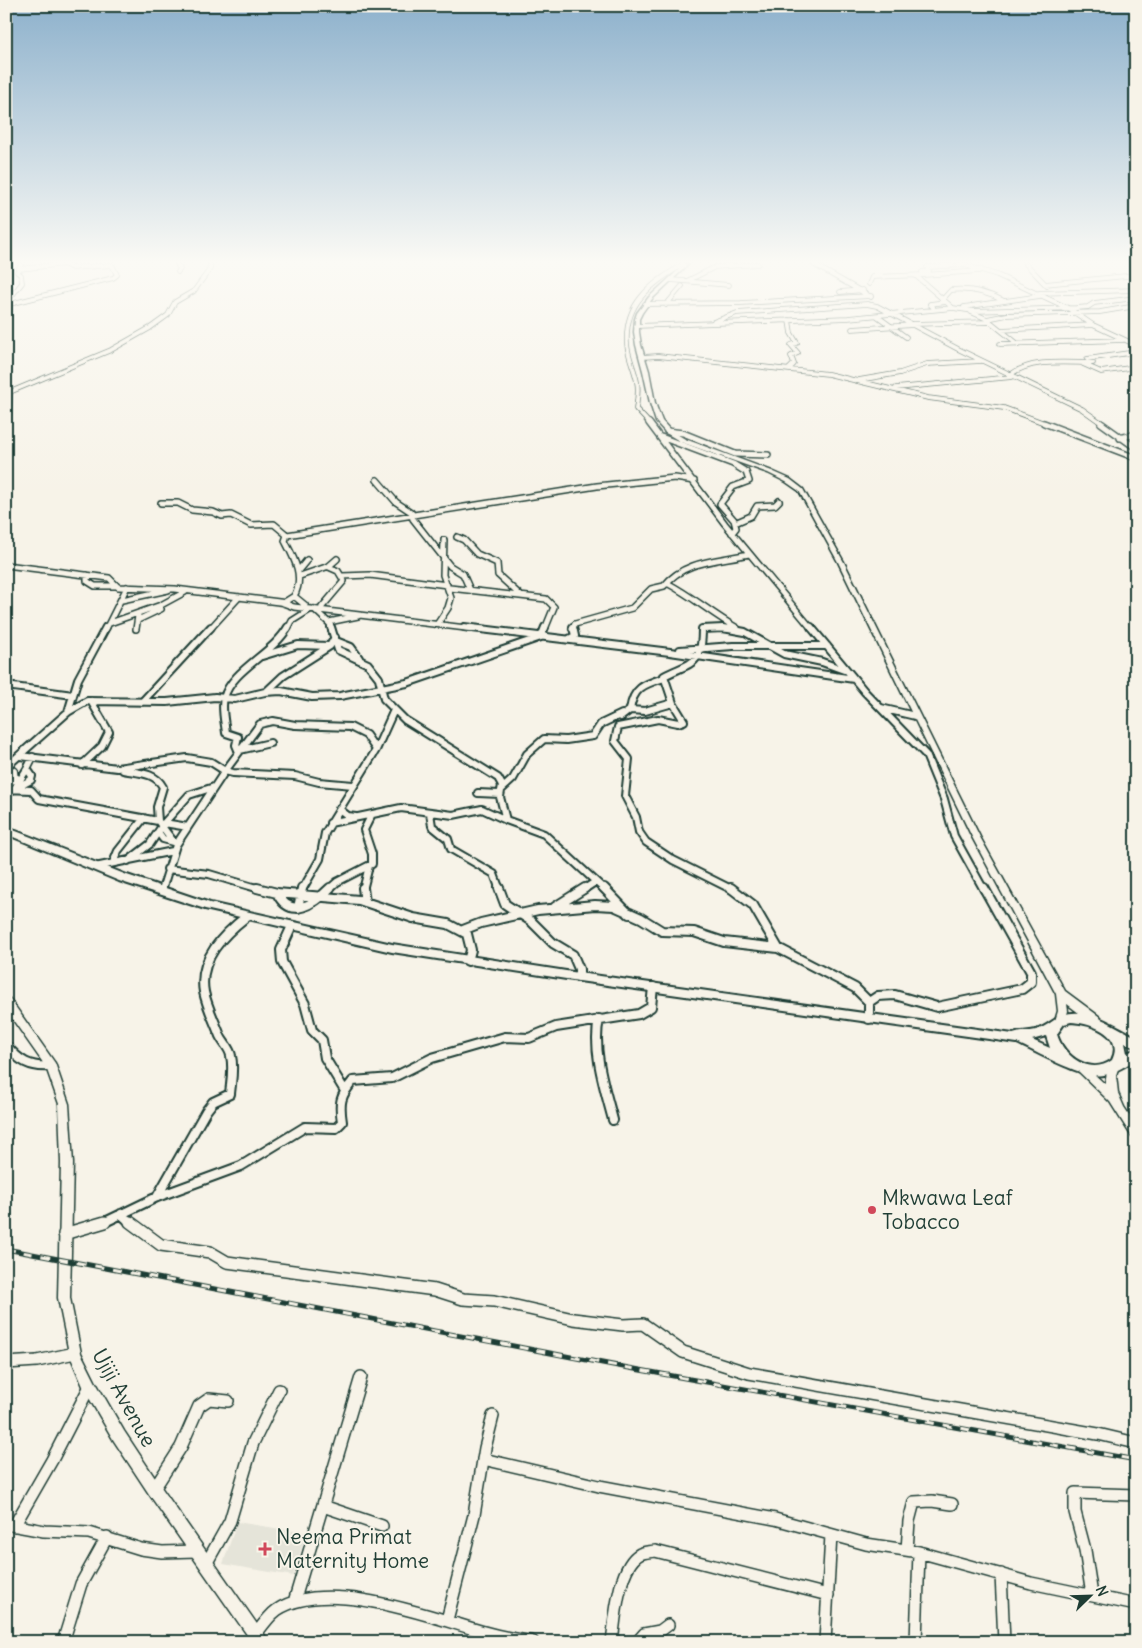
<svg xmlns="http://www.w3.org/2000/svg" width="1142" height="1648" viewBox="0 0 1142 1648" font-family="Delius,sans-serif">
  <rect width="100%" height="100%" fill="#f7f3e8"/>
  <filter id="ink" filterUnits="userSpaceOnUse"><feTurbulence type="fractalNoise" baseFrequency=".02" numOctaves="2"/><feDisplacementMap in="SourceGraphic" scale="10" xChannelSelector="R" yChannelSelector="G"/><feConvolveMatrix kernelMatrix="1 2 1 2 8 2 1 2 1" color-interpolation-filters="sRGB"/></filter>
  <g filter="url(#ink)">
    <path fill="#e5e4d9" d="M237 1522 306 1533 293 1576 223 1564Z"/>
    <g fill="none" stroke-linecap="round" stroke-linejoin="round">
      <g stroke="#1f3d34" stroke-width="5.5">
        <path id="minor-far4" d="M177 264 180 269 178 272
          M813 264 871 297
          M962 264 997 275 1068 308 1093 325 1136 345
          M1026 264 1047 286
          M19 269 64 264
          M924 275 979 271
          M916 276 953 308
          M671 280 729 285
          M687 281 715 267 758 264
          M869 284 872 277 923 275 922 272 929 271 927 267 964 265
          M1045 284 1136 275
          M840 292 863 290
          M1039 293 1136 290
          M942 300 951 290C970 288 987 292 1004 301
          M6 303 22 283 21 275 17 272 21 264
          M645 304 741 303 871 296
          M6 305 113 278 117 275 112 265 72 268 64 264
          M666 305 682 286
          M933 307 930 304 946 302
          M964 307 1040 296
          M971 312 987 319 1018 344
          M877 316 906 337
          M987 319 1007 315 1100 312 1136 306
          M789 320 791 333 797 343 791 345 798 353 791 356 794 364 789 369
          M713 322 737 313 867 304 877 306 958 349 1082 409 1103 424
          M912 324 990 322
          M636 326 848 318 953 308 974 311 1076 308 1088 307 1094 303 1136 298
          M852 329 913 325
          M1001 330 1093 325
          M1000 344 1123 340
          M642 357 658 356 828 374 928 398 1004 408 1047 424
          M1087 359 1136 352
          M1083 364 1101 372 1136 367
          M1010 375C1032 358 1067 363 1093 363
          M859 380 900 373 927 364 981 361
          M896 388 1012 377
          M6 417 9 414 10 392 111 350 150 328 168 315 175 302 194 291 210 269V264
          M650 424 636 409C637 401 639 390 637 382 635 370 628 357 627 344 624 302 651 285 683 264"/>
      </g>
      <g stroke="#1f3d34" stroke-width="8">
        <path id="minor-far3" d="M649 423 725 524 812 629
          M1044 423 1136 458
          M1101 423 1136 448
          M667 431 683 433 735 454 768 455
          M661 437 733 464 746 472 749 481 733 487 720 504 734 520 736 528 732 533
          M1120 438 1136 434
          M377 480 396 502 411 512 413 519 450 566 463 574 470 590
          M161 503H178L192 510 213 512 222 516 231 515 251 525 274 524 287 535 285 541C294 558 305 577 294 596L305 605
          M735 523 751 516 757 506 775 505 779 501
          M287 535 597 486 675 478 694 481
          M457 537 464 540 477 554 497 563 498 575 520 595
          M6 565 109 578 118 587 175 589 287 603
          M298 571 307 560
          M87 575V581L95 586H115
          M300 576 329 566 337 559
          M342 576 370 575 447 585
          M667 583C692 596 712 614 737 628
          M450 588 546 599 554 607 545 629
          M294 596 283 603 294 607 474 629
          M122 600 168 590
          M322 607 344 581 338 571 329 567
          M314 609 330 624 331 629
          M138 620 161 609
          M329 622 358 616
          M110 623 161 605 185 592
          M438 623 448 608 451 598 443 575 444 540
          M106 629 127 587
          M136 629 138 616
          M210 629 239 597
          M288 629 292 621 311 609
          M572 629 575 624 632 608 651 589 664 586C684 560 719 561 749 554
          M705 629H733"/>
      </g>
      <g stroke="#1f3d34" stroke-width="10">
        <path id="minor-far2" d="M331 627 338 650 368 664 379 678 384 699 405 720 498 778 502 785 500 797 506 820 544 834 605 890
          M464 627 670 652 854 679
          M811 627 865 692 926 755 944 799 954 836 984 890
          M569 639 575 636 573 627
          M336 641 351 647 359 658
          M680 650 733 646H827
          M262 656 298 645 329 646
          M6 686 73 695
          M266 692 283 676 330 646 335 637
          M142 702 211 627
          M881 708 915 716
          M630 710 645 711 673 703
          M68 712 78 679 106 627
          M621 717 630 710C633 687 645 684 664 678
          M240 750 270 743
          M239 752 236 745 238 737 226 733C225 723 221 708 224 698 232 669 273 654 288 627
          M20 756 117 768 187 758 211 762 225 771 233 773 295 776 319 782 353 785
          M82 765 102 746 109 732 91 701
          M123 770C138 773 155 772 163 787L157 807 158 821
          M15 780 14 771 6 767 68 712 87 701 167 702 215 697 235 699 265 692 281 691 312 697 340 696 407 683 541 637 545 627
          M6 784 17 778
          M15 788 27 769
          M6 789 31 790 39 799 158 821 176 845
          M502 789 513 779 527 754 544 739 566 740 593 736 601 724 622 714
          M478 793 500 794
          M6 796 12 790 31 780 32 776 27 769 33 757
          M339 809 348 816 356 817
          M430 813 432 826 448 839 451 849 494 874 500 890
          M164 823 188 827
          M330 823 401 808 453 815 482 809 506 820
          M158 832 163 839 174 842
          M128 861 150 844 164 823 189 795 214 787
          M113 863 118 851 144 818
          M95 867 173 851
          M167 869 209 874 263 890
          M162 890 176 845 225 771 260 724 273 721 295 725 350 727 366 735 375 748
          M302 890 320 859 325 833 376 750 394 710
          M328 890 337 882 372 864V854L364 830 371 816
          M363 890 369 866
          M583 890 595 882
          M733 890 673 860 646 842 639 832 636 817 625 796 629 759 615 741 618 727 658 719 678 723 684 721 673 703 664 676C694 661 702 665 702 629L723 628 745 632 784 654 822 662 844 670"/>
      </g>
      <g stroke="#1f3d34" stroke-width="12">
        <path id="minor-far1" d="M257 888 277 893 359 900 413 918 448 924 467 934 471 950 468 961
          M363 888 365 902
          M499 888 505 904 531 921 553 943 573 955 579 969V977
          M604 888 629 914
          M731 888 753 905 778 948
          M277 893C291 921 315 903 330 888
          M555 907 585 888
          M298 908 302 888
          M292 926 281 950 282 962 305 1004 312 1030 322 1040 325 1058 345 1091
          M463 930 481 923 538 910 595 905 614 906 641 918 662 931 694 932 724 942 778 948 855 988 869 1002
          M599 1019C592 1051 605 1089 613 1120
          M869 1019V1002L878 996 895 995 937 1007 1022 989 1031 982V972L984 888
          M6 1045C19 1061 30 1068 51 1066
          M157 1197 206 1111 213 1102 230 1094C231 1082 234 1068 231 1056 230 1048 223 1043 220 1036 215 1022 207 1007 204 992 198 959 224 934 247 916
          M121 1214 131 1223
          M103 1223 157 1197 241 1166 305 1127 336 1128 342 1122C339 1103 340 1096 353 1081L392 1078 432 1058 505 1037 529 1038 556 1027 639 1014 651 1007 653 987"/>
      </g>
      <g stroke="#1f3d34" stroke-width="14">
        <path id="minor" d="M130 1222 161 1245 210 1252 227 1262 435 1290 463 1299 494 1301 573 1319 623 1325 643 1324 683 1352 749 1373 1098 1434 1136 1443
          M64 1234 105 1222
          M6 1363 37 1361 75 1353
          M483 1459 599 1486 775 1519 866 1544 919 1552 1031 1583 1136 1605
          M154 1489 181 1447 199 1406 209 1399 228 1401
          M323 1506 382 1526
          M6 1524 44 1531 89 1533 141 1549 162 1552 197 1551
          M14 1526 52 1460 90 1386
          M907 1550 909 1521 914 1502 932 1501 952 1504
          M206 1564 230 1521 253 1443 279 1390
          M1001 1574 1004 1642
          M1092 1595 1085 1550 1075 1512V1493L1136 1495
          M294 1602 361 1377
          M447 1620 474 1515 485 1448 493 1416
          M63 1642 81 1584 107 1537
          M250 1642C258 1632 267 1617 277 1610 327 1577 431 1617 484 1632 500 1637 517 1639 533 1642
          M612 1642C615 1620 618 1566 640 1554 644 1552 650 1552 655 1551L828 1595
          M637 1642 644 1634 660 1631 668 1625
          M825 1642 831 1535
          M916 1642 919 1552"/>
      </g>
      <g stroke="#1f3d34" stroke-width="3">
        <path id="major" d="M685 264H689L652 299 642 313 639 319V332L641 345 649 371 655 403 662 421 670 430 685 439 772 471 790 479 803 489 844 562 980 837 1065 991 1100 1017 1101 1020 1100 1023 1096 1024 1092 1023 1067 1004 1068 1011 1064 1024 1060 1025 1056 1024 1055 1021 1058 1011 1056 994 972 837 838 562 799 491 786 482 768 473 681 442 666 433 656 422 650 403 643 371 636 345 634 332 635 319 637 313 649 297Z
          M6 998 10 999 55 1063 69 1104 73 1163 70 1298 81 1353 95 1381 124 1431 159 1484 266 1637 268 1642H252L149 1494 114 1441 85 1391 69 1353 58 1298 61 1163 59 1104 46 1067 6 1010Z
          M1114 1062 1118 1063 1119 1066 1116 1075 1118 1093 1124 1107 1136 1125V1139L1132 1137 1110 1102 1075 1068 1076 1065 1080 1064 1084 1065 1105 1084C1106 1077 1107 1070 1110 1063Z"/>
      </g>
      <g stroke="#1f3d34" stroke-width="4">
        <path id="highway" d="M6 827 127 875 210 903 392 944 579 973 1013 1034C1021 1031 1029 1032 1036 1030 1046 1027 1054 1019 1063 1015 1088 1006 1115 1027 1136 1037V1048L1125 1043 1127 1053 1136 1049V1060C1126 1065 1115 1073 1104 1075 1082 1079 1039 1053 1017 1043L579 981 392 952 205 909 119 881 6 834ZM1071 1022C1090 1023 1125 1034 1112 1060 1091 1076 1063 1057 1057 1034L1064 1024ZM1046 1036 1050 1048 1032 1040Z"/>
      </g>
      <use href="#minor-far4" stroke="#f7f3e8" stroke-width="4"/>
      <use href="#minor-far3" stroke="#f7f3e8" stroke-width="5"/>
      <use href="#minor-far2" stroke="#f7f3e8" stroke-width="6"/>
      <use href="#minor-far1" stroke="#f7f3e8" stroke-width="8"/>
      <use href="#minor" stroke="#f7f3e8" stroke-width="11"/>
      <use href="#major" fill="#f7f3e8" fill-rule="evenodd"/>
      <use href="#highway" fill="#f7f3e8" fill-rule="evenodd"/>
      <g stroke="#1f3d34" stroke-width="5">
        <path id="rail" d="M6 1249 618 1366 1136 1460"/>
      </g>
      <use href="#rail" stroke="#f7f3e8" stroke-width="3" stroke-dasharray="9" stroke-linecap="butt"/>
    </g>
  </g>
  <linearGradient id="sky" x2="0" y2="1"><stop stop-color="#8db1cc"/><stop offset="0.53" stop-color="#fbfaf5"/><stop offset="1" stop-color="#fbfaf5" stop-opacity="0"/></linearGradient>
  <rect width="1142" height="494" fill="url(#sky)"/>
  <g fill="#d1495b" stroke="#f7f3e8" stroke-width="2">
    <circle cx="872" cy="1210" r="5"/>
    <path d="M262.5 1541.5h5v5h5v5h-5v5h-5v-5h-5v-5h5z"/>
  </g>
  <g text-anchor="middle" stroke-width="4" stroke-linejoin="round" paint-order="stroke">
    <g font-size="21" fill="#1f3d34" stroke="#f7f3e8" text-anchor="start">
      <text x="882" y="1205">Mkwawa Leaf<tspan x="882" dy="24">Tobacco</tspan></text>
      <text x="276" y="1544">Neema Primat<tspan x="276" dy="24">Maternity Home</tspan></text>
    </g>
    <g font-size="21" fill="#1f3d34" stroke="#f7f3e8">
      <text transform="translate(124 1398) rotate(61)" y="7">Ujiji Avenue</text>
    </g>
  </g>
  <rect width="1142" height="1648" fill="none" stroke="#f7f3e8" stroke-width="25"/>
  <rect x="12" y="12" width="1117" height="1623" fill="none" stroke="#1f3d34" stroke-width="2" filter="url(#ink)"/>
  <g transform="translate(1090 1596) rotate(67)" stroke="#f7f3e8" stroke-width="4" paint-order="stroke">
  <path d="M0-4L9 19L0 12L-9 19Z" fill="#1f3d34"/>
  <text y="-8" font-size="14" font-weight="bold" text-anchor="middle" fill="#1f3d34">N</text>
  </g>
</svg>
